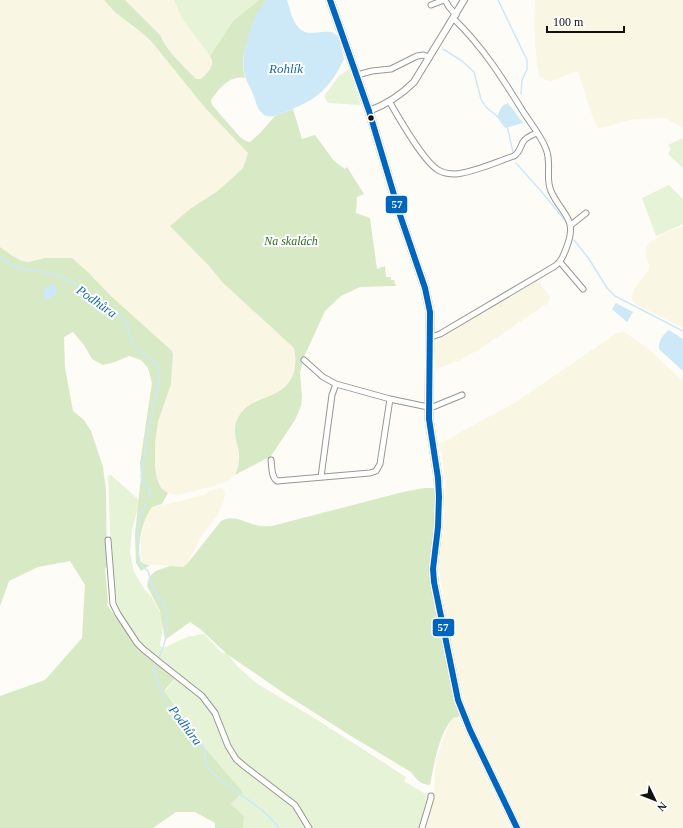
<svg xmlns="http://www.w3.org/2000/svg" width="683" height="828" viewBox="0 0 683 828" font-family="Georgia,serif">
  <rect width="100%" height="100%" fill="#fdfcf7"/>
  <path fill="#f9f7e4" d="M0 0H104L126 22 145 35 151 41 206 109 248 153 243 168 229 181 171 226 210 267 222 282 294 348 296 363 291 379 286 385 277 393 253 402 237 448 239 459 238 467 235 474 230 480 211 487 178 495 168 493 161 488 157 479 155 467V443L158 422 171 384 173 354 171 350 111 296 88 272 72 258H44L29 262 22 261 11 255 0 247Z
    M125 0H174L182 19 212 58V66L205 75 201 79H196L169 51 162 40 161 36Z
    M535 0H683V128L667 119 659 118 630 120 605 127 598 128 594 121 578 72H574L551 81 545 80 539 76 537 65 534 28Z
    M683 226V328L639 306 633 302 631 298 634 289 649 269V265L646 256V247L648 244 662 234Z
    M538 280 550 297 548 303 478 350 458 361 436 369 434 346 442 336Z
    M624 332 646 347 683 381V828H523L473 723 464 699 455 667 446 619 439 570V559L444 526 446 480 439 444 516 402 617 333Z
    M220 488H223L225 492 224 501 216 517 201 537 187 564 183 567 144 564 140 561 141 537 147 514 152 507 176 502 204 495 209 491Z
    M454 717 459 719 510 828H426L434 795 436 761 442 742 450 722Z"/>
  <path fill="#e7f3d7" d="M174 0H259L233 21 210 56 182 19Z
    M349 69 361 105 328 103 324 96 339 76Z
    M683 138V168L668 154 671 149 668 145Z
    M669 185 683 199V224L656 236 642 198Z
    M111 475 140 501 132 530 130 552 134 572 145 590 151 596 162 616 163 626 160 645 163 648 187 637 204 634 223 654 226 652 236 665 256 683 316 719 406 777 404 781 429 796 425 815 420 828H243L244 816 231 804 243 792 206 749 163 691 167 689 179 673 145 649 118 609 111 560 108 476Z"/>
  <path fill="#d8eac5" d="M104 0H125L161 36C165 50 186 68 196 79H201C208 72 216 65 210 56L233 21 259 0H267L265 2C254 27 238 50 245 78 229 75 219 89 211 100L212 105 240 137 246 141 250 142 260 133 275 116 293 109 302 139 315 135 334 161 345 169 347 167 364 194 357 197 356 213 370 218 377 269 385 266 386 277H391V280H394L396 286 360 287 341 296 325 311 304 357 300 373 302 397 301 406 295 420 271 456 235 475C237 470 239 465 239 460 240 445 230 432 238 418 246 402 262 400 276 393 294 384 298 366 294 348L222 282 210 267 170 226 190 209 216 192 229 181 243 168 248 153 206 109 151 41C136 26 118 18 104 0Z
    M0 247 11 255 22 261 29 262 44 258H72L88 272 111 296 171 350 173 354 171 384 158 422 155 443V467L157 479 161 488 168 493 162 504 152 507C142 521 137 544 140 561L144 564 150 565 141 571 136 563 135 534 141 477 140 463 152 383 148 368 141 360 129 356 115 362 103 365 92 359 84 345 73 332 64 337 65 368 73 411 84 420 91 431 103 467 106 490 107 567 105 568 108 601 107 605 138 648 175 678 164 691 206 749 243 792 231 804 244 816 243 828H215V823L195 812H176L153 828H0V696L45 680 82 638 85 585 70 561 38 567 9 581 0 606Z
    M424 488H434L437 491 433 562 460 708V714L457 718 454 717C439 732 434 764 430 785 420 784 417 780 411 772L351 736 285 694 227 654 199 628 190 622 165 640 160 611 147 586 148 580 151 575 156 571 170 566 183 567 187 564 221 521C234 514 243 522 256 525 261 527 267 526 272 526L403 492Z"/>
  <path fill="#cde8f7" d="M267 0H287C290 9 292 22 300 29 310 39 331 25 338 37 341 44 342 52 344 59 329 90 316 100 285 112 277 115 269 120 262 113 256 108 256 100 253 94 250 86 245 80 244 71 241 53 253 12 267 0Z
    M508 103 523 123 505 128 497 117C500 110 501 105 508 103Z
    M53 284 55 285 57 293C53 297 49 301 44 299L43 289Z
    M616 303 633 312 627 322 612 309Z
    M669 330 683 339V371L659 349C658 341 663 335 669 330Z"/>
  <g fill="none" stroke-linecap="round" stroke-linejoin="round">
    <path stroke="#cde8f7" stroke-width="1.5" d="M498 0 527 60V69L522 80 521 94
      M443 49 462 61 474 72 481 99 485 106 499 118
      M507 126 513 152
      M516 163 541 191 568 224
      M574 240 589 259 607 288 615 296 683 331
      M0 257C6 261 12 266 18 268 32 271 47 271 60 276 72 281 118 311 125 321 129 328 129 337 133 344 142 359 159 354 159 378 159 389 155 398 153 408 148 430 145 454 141 477 144 488 152 482 149 498
      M146 504C136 525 136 542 140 565 153 573 147 573 152 585 154 592 160 597 163 604 172 621 166 641 159 658
      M155 664C152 670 155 676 157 681 160 689 163 697 167 704 178 719 194 730 203 746 207 753 203 763 209 769 230 792 261 803 279 828"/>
    <g stroke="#979795" stroke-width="7">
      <path id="minor" d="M445 0 449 7 456 15
        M431 5 444 0
        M357 75 372 71 391 69 417 56 424 55 429 58
        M389 101C399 118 423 161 438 170 443 173 450 174 456 174 475 172 496 162 514 156 520 152 520 147 523 142 526 137 532 135 537 133
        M571 225 586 213
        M560 262 583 289
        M431 337 440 334 555 266C562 261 564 254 567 246 578 218 561 214 551 191 545 178 552 163 546 149 541 136 532 125 524 113 503 79 483 47 454 19
        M304 360 323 377 336 384 390 399 428 407
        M428 409 462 395
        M271 460C272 467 271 477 277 481L370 473 376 471 380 464 390 399
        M321 477 332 395 336 384
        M108 540 113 604 118 614 137 643 143 649 159 662 202 696 215 713 228 746 236 759 244 766 295 805 309 828
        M422 828 431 798V796"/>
    </g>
    <g stroke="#979795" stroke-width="8">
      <path id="tertiary" d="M369 111C385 105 401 95 414 82L464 0"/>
    </g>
    <g stroke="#8e8d8b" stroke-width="9">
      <path id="secondary" d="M330 0 369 111 400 215 425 288 430 312 429 419 438 478 439 497 438 527 433 569 434 582 458 700 470 730 517 828"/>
    </g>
    <use href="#minor" stroke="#fffffe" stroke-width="5"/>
    <use href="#tertiary" stroke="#fffffe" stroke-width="6"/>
    <use href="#secondary" stroke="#f6f4eb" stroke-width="7"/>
    <g stroke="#fff" stroke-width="9">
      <path id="bus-1" d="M330 0 369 111 400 215 425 288 430 312 429 419 438 478 439 497 438 527 433 569 434 582 458 700 470 730 517 828"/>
    </g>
    <use href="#bus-1" stroke="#0065bd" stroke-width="6"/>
  </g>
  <circle fill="#111" stroke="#fff" stroke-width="1.5" cx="371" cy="118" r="3.5"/>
  <g text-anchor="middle" stroke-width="4" stroke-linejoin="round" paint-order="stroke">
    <g font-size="12" font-style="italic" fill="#2f6b1f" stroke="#fff">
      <text x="291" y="245">Na skalách</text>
    </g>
    <g font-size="13" font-style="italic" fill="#1768a6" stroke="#fff">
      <text x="286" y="73">Rohlík</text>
      <text transform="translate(97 301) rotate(35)" y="5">Podhůra</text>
      <text transform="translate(186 725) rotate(53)" y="5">Podhůra</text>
    </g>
  </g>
  <g stroke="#fff" stroke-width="1.5">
    <rect x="385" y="195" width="23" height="19" rx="4" fill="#0065bd"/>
    <rect x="432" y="618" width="23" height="19" rx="4" fill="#0065bd"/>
  </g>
  <g font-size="11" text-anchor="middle" font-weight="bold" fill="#fff">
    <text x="397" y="208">57</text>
    <text x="443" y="631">57</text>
  </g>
  <g transform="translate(655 800) rotate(133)" stroke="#ffffff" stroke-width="3" paint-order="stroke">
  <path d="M0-3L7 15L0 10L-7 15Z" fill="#111111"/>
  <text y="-6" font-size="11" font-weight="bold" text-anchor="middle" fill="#111111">N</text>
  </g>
  <path d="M547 26v6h77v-6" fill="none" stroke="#111111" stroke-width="2"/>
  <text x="553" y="26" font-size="12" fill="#111111" stroke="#ffffff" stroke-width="3" paint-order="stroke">100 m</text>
</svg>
